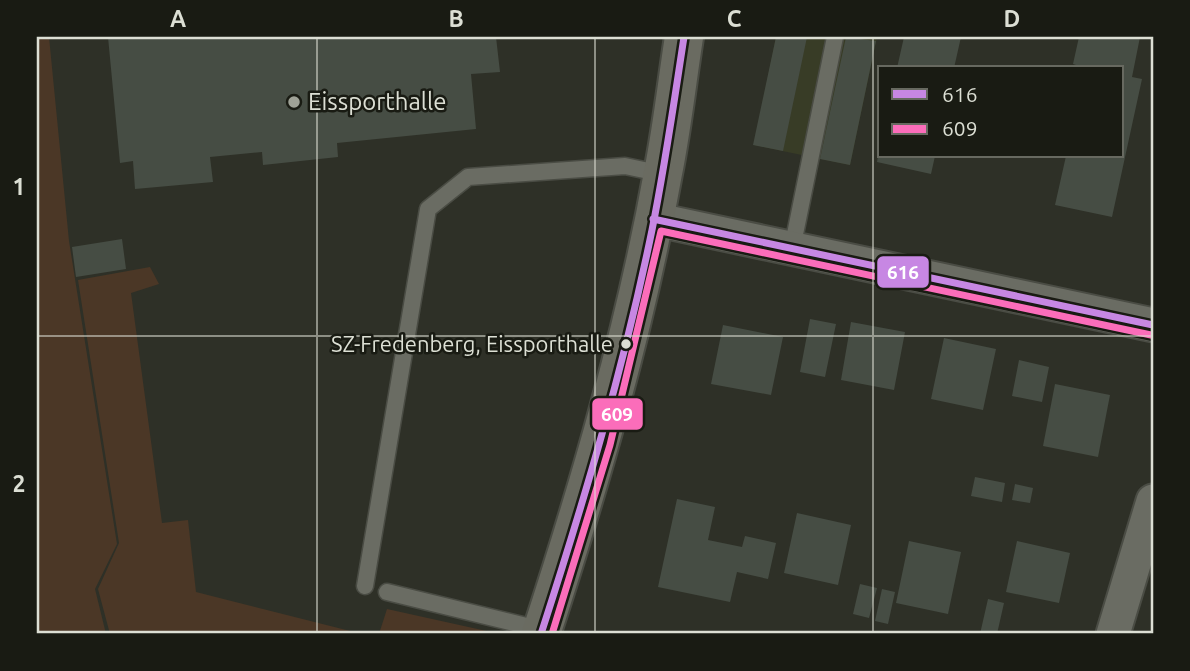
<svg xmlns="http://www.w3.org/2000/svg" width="1190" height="671" viewBox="0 0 1190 671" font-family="Ubuntu,sans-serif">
  <rect width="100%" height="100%" fill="#2e3027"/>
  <path fill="#383c26" d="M776 37H877L850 165 754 145Z"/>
  <path fill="#4b3726" d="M37 37H49L69 241 117 544 95 589 106 634H37Z
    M150 267 159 284 131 293 162 523 188 520 196 592 362 634H110L98 589 119 543 78 280Z
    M387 609 491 632 379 634Z"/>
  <path fill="#464d44" d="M108 37H496L500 72 471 74 476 129 337 143 338 157 263 165 262 152 210 157 213 182 135 189 133 161 120 163Z
    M776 37H807L783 151 753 145Z
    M846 37 876 41 850 165 820 159Z
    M904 37H961L954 68H897Z
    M1079 37H1140L1132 77 1142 79 1112 217 1055 205 1066 156H1122V68H1085L1073 64Z
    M878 156H935L931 174 877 162Z
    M122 239 126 269 76 277 72 247Z
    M810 319 836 324 825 377 800 372Z
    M851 322 905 332 894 390 841 380Z
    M723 325 783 337 771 395 711 384Z
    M944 338 996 349 983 410 931 399Z
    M1019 360 1049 367 1042 402 1012 396Z
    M1055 384 1110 395 1098 457 1043 446Z
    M975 477 1005 483 1002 502 971 496Z
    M1015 484 1033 488 1030 503 1012 500Z
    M677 499 715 507 708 540 742 547 745 536 776 543 768 579 737 572 730 602 658 587Z
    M797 513 851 525 838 585 784 573Z
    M909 541 961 552 948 614 896 603Z
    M1017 541 1070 553 1059 603 1006 592Z
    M860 584 877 588 869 618 853 614Z
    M882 589 895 592 888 624 875 621Z
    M988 599 1004 603 997 634H980Z"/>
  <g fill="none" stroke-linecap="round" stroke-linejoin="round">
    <g stroke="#4a4c44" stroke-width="19">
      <path id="lane" d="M792 249 835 37
        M365 586 428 209 468 177 625 166 663 174
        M387 592 543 630"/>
    </g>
    <g stroke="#4a4c44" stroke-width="37">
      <path id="street" d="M653 219 1153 325
        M1113 634 1153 501"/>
    </g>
    <g stroke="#4a4c44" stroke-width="42">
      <path id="secondary" d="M541 634C590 484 635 329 663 173 672 128 677 82 684 37"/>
    </g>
    <use href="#lane" stroke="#6a6c63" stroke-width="16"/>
    <use href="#street" stroke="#6a6c63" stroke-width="33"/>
    <use href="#secondary" stroke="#6a6b61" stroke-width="38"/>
    <g stroke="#191b13" stroke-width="12">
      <path id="bus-1" d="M653 219 1153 325
        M541 634C584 501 624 367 652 230 665 166 674 102 684 37"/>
    </g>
    <g stroke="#191b13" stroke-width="12">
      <path id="bus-2" d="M552 634 610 445 661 231 1151 335"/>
    </g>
    <use href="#bus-1" stroke="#c787e3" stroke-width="7"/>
    <use href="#bus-2" stroke="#fb6dba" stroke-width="7"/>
  </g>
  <path fill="none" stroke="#dcdfd4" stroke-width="2" stroke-opacity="0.55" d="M317 37V634M595 37V634M873 37V634M37 336H1153"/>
  <circle fill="#9fa297" stroke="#191b13" stroke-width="2.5" cx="294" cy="102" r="7"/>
  <circle fill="#dcdfd4" stroke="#191b13" stroke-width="2.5" cx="626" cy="344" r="6"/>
  <g text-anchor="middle" stroke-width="5" stroke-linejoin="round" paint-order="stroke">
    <g font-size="22" fill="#dcdfd4" stroke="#191b13" text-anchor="end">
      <text x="613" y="352">SZ-Fredenberg, Eissporthalle</text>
    </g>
    <g font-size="24" fill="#dcdfd4" stroke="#191b13" text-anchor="start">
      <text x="308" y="110">Eissporthalle</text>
    </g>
  </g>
  <g stroke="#191b13" stroke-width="2.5">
    <rect x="876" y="255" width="54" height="34" rx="7" fill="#c787e3"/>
    <rect x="591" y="397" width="53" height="34" rx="7" fill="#fb6dba"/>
  </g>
  <g font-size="19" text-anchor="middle" font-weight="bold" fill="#fff">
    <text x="903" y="279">616</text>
    <text x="617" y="421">609</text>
  </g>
  <rect width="1190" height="671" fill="none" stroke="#191b13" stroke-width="77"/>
  <rect x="878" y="66" width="245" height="91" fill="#191b13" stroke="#676960" stroke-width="2"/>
  <rect x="892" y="89" width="35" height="10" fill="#c787e3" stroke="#676960" stroke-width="2"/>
  <text x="942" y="102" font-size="21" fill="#dcdfd4">616</text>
  <rect x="892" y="124" width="35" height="10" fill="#fb6dba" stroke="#676960" stroke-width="2"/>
  <text x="942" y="136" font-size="21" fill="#dcdfd4">609</text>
  <rect x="38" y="38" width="1114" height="594" fill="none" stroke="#dcdfd4" stroke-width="2.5"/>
  <g font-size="23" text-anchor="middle" font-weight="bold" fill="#dcdfd4">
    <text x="178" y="27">A</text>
    <text x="456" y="27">B</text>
    <text x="734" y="27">C</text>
    <text x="1012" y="27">D</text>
    <text x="19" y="195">1</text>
    <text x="19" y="492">2</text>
  </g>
</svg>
